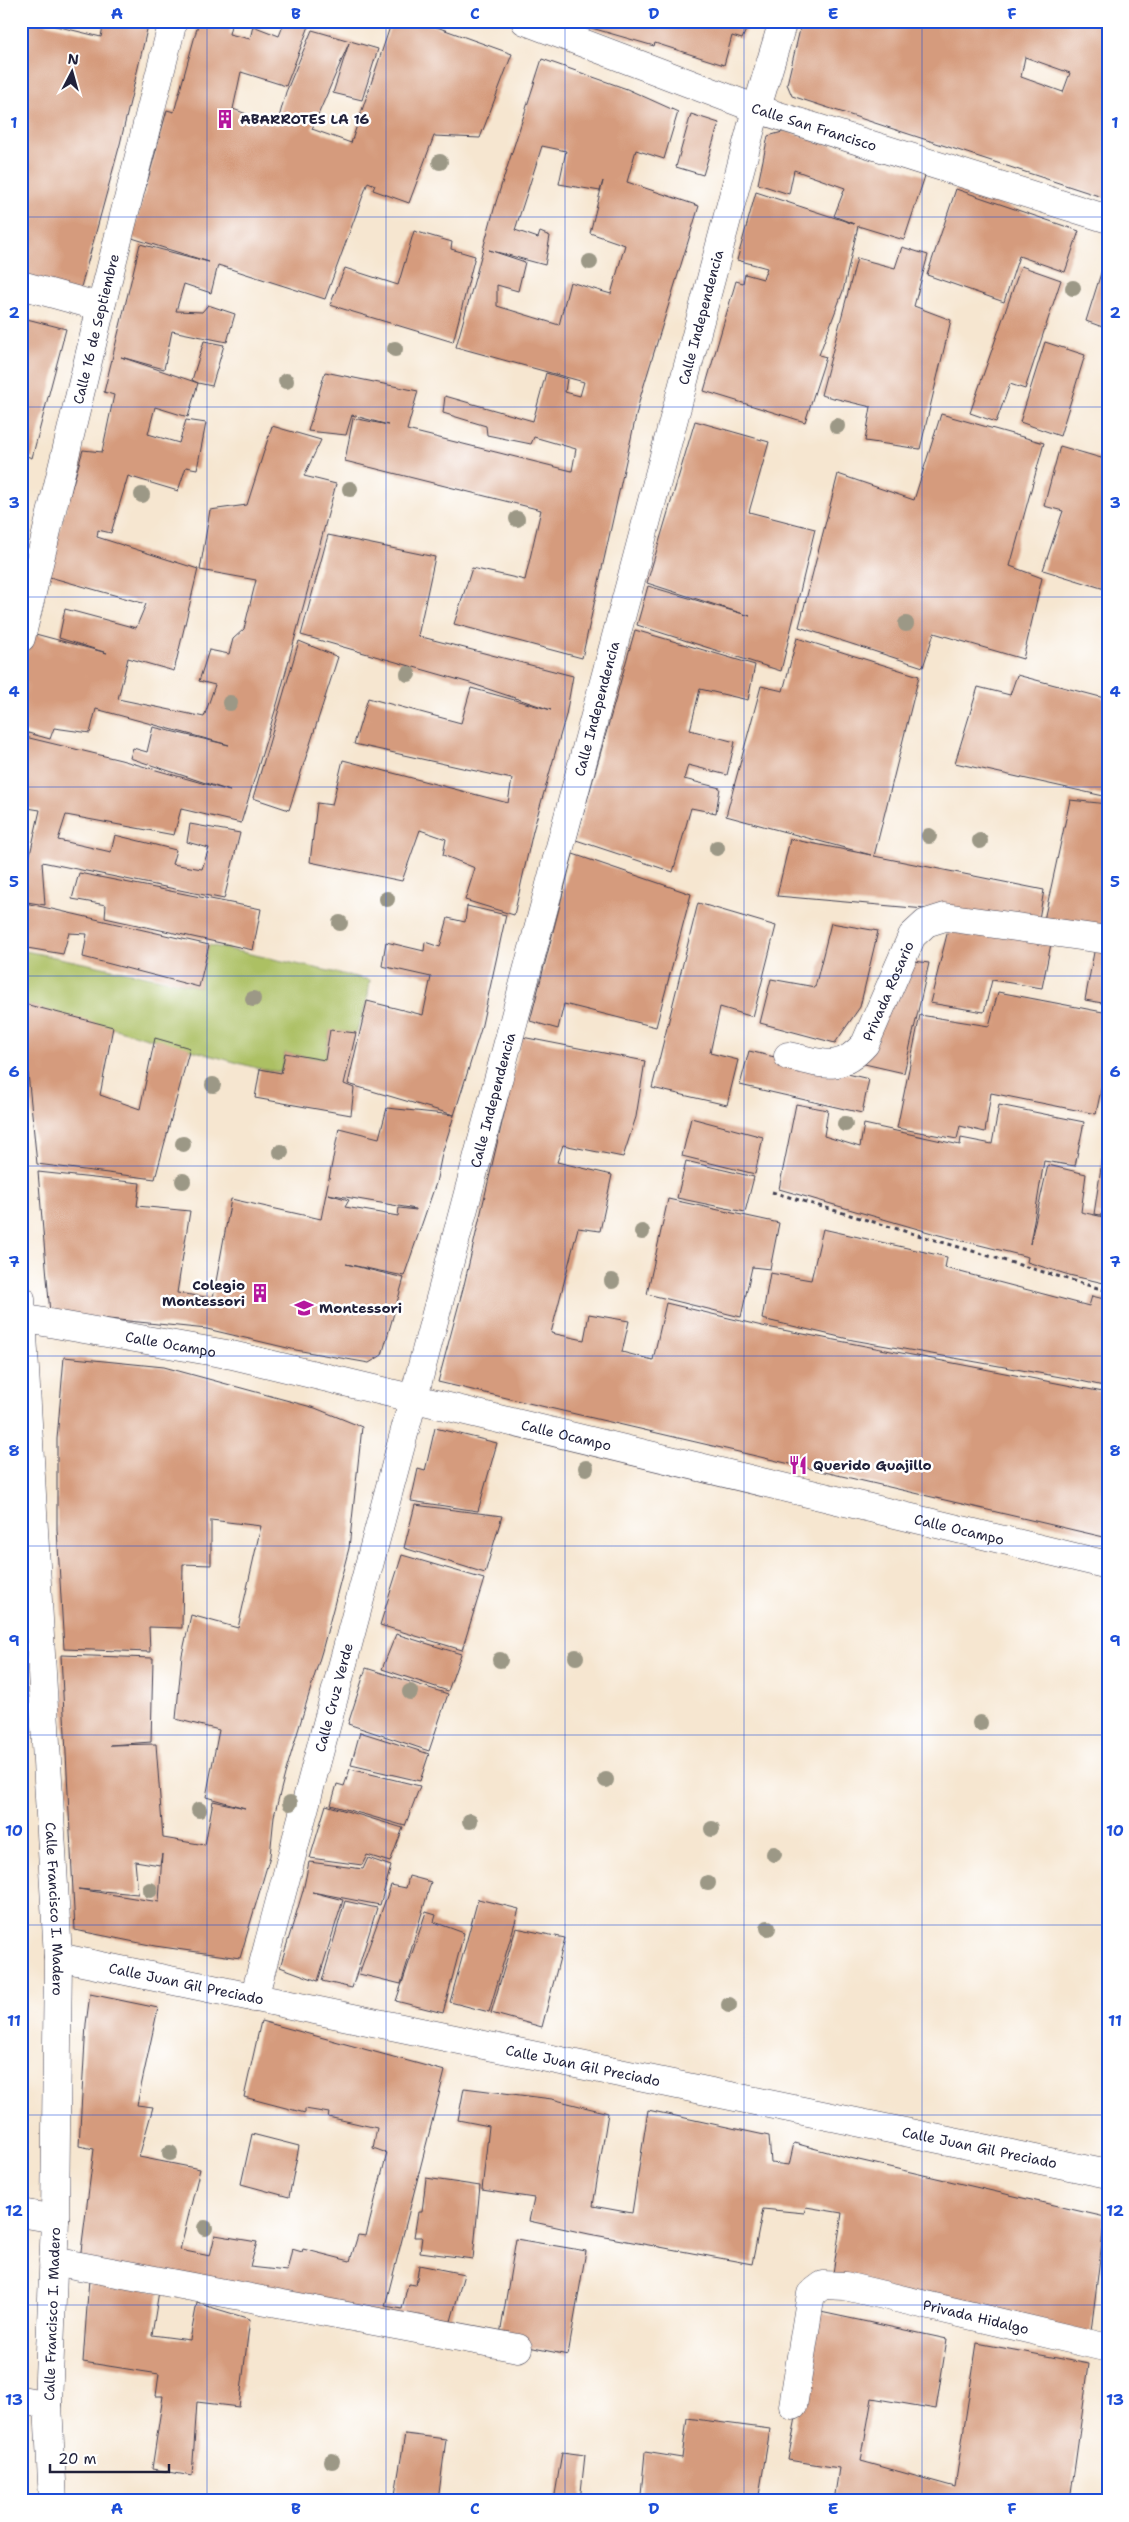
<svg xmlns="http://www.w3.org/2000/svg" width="1129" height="2522" viewBox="0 0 1129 2522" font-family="'Shantell Sans',sans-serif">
  <rect width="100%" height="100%" fill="#fff"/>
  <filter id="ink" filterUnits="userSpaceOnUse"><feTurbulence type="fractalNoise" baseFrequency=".02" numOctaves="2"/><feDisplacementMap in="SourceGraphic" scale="10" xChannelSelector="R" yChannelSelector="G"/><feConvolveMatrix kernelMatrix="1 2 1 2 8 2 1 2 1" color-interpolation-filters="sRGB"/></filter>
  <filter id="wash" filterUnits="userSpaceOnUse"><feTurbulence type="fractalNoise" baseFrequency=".0096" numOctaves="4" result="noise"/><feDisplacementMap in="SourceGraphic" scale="20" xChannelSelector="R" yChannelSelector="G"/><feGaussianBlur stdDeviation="1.12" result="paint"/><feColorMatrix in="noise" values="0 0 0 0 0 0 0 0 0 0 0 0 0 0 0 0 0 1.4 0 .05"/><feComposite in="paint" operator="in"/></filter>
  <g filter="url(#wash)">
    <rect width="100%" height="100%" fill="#f6e6d0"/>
    <path fill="#acc064" stroke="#677150" d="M209 945 370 980 367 1001 356 1033 330 1031 325 1060 285 1053 281 1072 260 1069 21 1003V950L199 987Z"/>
    <g id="blocks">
      <path fill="#d59b7d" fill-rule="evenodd" d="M21 21H35L101 37 104 21H149L120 144 78 298 21 283Z
        M199 21H232L229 34 250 39 253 26 279 36 285 21H311L286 86 241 72 233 109 277 125 286 92 312 30 378 49 362 100 333 93 349 43 312 129 351 143 392 21H420L512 54 480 138 434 136 409 203 373 190 375 185 368 182 325 299 218 265 211 293 184 284 176 311 202 312 208 305 235 314 227 342 172 331 164 369 121 357 198 383 192 380 204 341 224 345 212 386 198 383 188 417 155 407 148 434 179 443 186 420 206 423 197 469 186 467 178 491 128 476 111 533 98 530 97 537 198 569 174 671 128 658 118 699 204 717 215 685 199 681 209 650 229 654 233 639 244 629 256 580 200 570 210 510 247 505 272 426 321 440 304 476 336 484 278 701 241 823 181 809 174 835 66 815 58 840 111 852 115 835 176 850 172 864 202 869 209 848 187 842 190 824 240 833 224 899 42 862 45 905 21 901V858L29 859 40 810 21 807V736L121 760 230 791 130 758 133 748 147 752 153 727 229 745 96 709 90 733 54 728 50 739 21 731V657L28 632 107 653 59 638 65 609 136 628 146 604 46 576 83 450 102 452 114 395 104 392 140 244 209 262 132 238 167 110 174 112Z
        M750 21 742 39 732 36 724 65 655 43 654 46 571 22Z
        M802 21H1108V199L792 96 787 84ZM1025 57 1070 73 1063 92 1021 77Z
        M542 59 627 89 678 112 664 159 636 150 627 182 699 206 640 398 582 658 454 624 472 568 525 580 541 510 345 461 353 418 388 425 352 415 346 435 308 431 325 372 418 391 407 430 572 471 576 449 534 437 531 444 487 435 486 426 443 413 445 396 533 421 546 373 567 379 565 392 580 396 584 382 456 347 496 202ZM542 146 566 151 559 184 600 191 603 181 590 233 625 245 611 294 570 282 559 325 497 306V285L518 291 525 262 489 250 545 265 550 236 540 232 538 238 515 230Z
        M691 114 719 123 703 175 676 167Z
        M786 131 925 176 904 240 858 226 843 291 819 355 826 357 805 422 704 391 736 281 743 283 745 274 763 279 767 268 737 260 756 192 854 224 834 216 845 188 794 170 789 194 758 184 768 136Z
        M956 189 1079 231 1065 272 1019 256 1004 302 927 275Z
        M414 231 452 242 451 249 475 256 453 342 330 305 345 268 398 285Z
        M902 247 928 255 914 306 951 320 920 449 865 441 871 407 821 395 857 258 895 268Z
        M1107 254H1108V329L1086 321Z
        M1021 266 1061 280 1025 389 1010 384 996 422 970 413Z
        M27 319 66 329 32 458 21 454V354L26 343Z
        M1045 342 1085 355 1060 436 1020 422Z
        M941 414 1044 443 1010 566 1042 578 1023 659 934 633 923 667 799 627 838 474 914 500Z
        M695 421 769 442 749 512 815 529 781 671 637 625 648 586 750 616 647 583Z
        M1060 446 1108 460V590L1043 570 1063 511 1044 506Z
        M328 535 435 557 418 636 573 676 566 715 533 831 514 915 465 900 475 868 443 855 446 839 420 830 402 881 310 862 317 803 332 805 343 760 508 803 512 779 354 744 368 698 461 723 471 688 551 710 470 683 301 635Z
        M635 630 755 665 748 700 700 689 690 730 735 742 727 775 688 765 684 779 720 788 716 813 691 808 673 872 576 840Z
        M797 638 919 676 874 856 1044 890 1039 919 777 896 790 839 871 855 726 816 761 686 783 691Z
        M299 641 338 657 289 810 253 798Z
        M1017 675 1108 699V797L955 763 978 687 1010 695Z
        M1070 800 1108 804V900H1104L1102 928 1044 920Z
        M573 854 691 894 656 1027 564 1004 558 1029 530 1021Z
        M79 873 261 909 253 950 105 918 106 905 72 899Z
        M21 902 209 945 199 987 83 957 87 934 69 933 63 954 21 947Z
        M698 903 776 926 753 1017 720 1007 710 1053 738 1060 727 1105 652 1088Z
        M467 906 506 915 481 1029 442 1154 436 1183 404 1276 346 1264 404 1278 382 1355 369 1363 296 1350 207 1329 50 1313 38 1172 140 1183 137 1206 190 1211 177 1293 213 1298 231 1199 321 1219 339 1128 379 1138 387 1108 454 1115 348 1084 367 1001 423 1015 431 977 382 966 386 942 424 951 425 942 440 947 448 918 465 922ZM328 1194 416 1209V1210L399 1208 398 1216 345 1207 349 1200Z
        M831 923 878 931 860 1007 835 1043 760 1023 771 979 815 987Z
        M949 926 1052 939 1042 988 992 980 984 1012 930 1003Z
        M1095 947 1108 950V1004L1085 1000Z
        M906 960 929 963 904 1073 860 1063Z
        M998 992 1108 1013V1056L1096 1114 991 1093 985 1132 960 1126 957 1139 897 1128 920 1015 989 1026Z
        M21 1003 113 1027 100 1095 140 1109 155 1038 190 1048 155 1179 37 1164Z
        M330 1030 356 1033 344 1084 354 1088 351 1115 255 1098 260 1069 281 1073 285 1053 325 1060Z
        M522 1037 645 1061 636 1117 623 1157 563 1145 557 1162 612 1175 600 1231 578 1228 551 1333 584 1340 589 1314 629 1321 622 1352 653 1360 666 1303 762 1326 1108 1393V1538L438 1382 464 1285Z
        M749 1051 869 1079 862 1113 740 1085Z
        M796 1104 828 1110 824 1136 860 1147 864 1124 960 1145 961 1138 992 1144 999 1105 1084 1122 1075 1166 1044 1161 1030 1244 1048 1165 1086 1174 1081 1212 1108 1218V1284L1069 1275 1027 1262 1028 1257 939 1235 779 1189Z
        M691 1118 763 1137 755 1174 682 1156Z
        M1107 1128H1108V1216L1094 1214Z
        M686 1161 754 1177 745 1212 677 1198Z
        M668 1199 779 1223 770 1269 752 1267 741 1317 647 1294Z
        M823 1229 947 1257 945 1268 1089 1306 1092 1296 1108 1300V1387L1072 1379 853 1340 762 1319 770 1273 811 1280Z
        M64 1357 164 1367 315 1408 362 1427 349 1548 322 1651 285 1774 274 1816 270 1856 240 1958 155 1946 75 1930 61 1655 153 1658 151 1742 110 1745 156 1744 163 1838 205 1845 213 1801 245 1808 206 1797 219 1730 176 1719 182 1655 191 1615 238 1628 261 1526 211 1520V1565L183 1564 182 1628 149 1627 150 1652 64 1649 57 1529V1439ZM162 1854 159 1902 78 1889 138 1894 135 1861 160 1865Z
        M435 1428 497 1443 478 1511 411 1501 418 1469 425 1471Z
        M415 1505 502 1516 485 1573 404 1548Z
        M402 1555 484 1579 462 1650 380 1625Z
        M396 1634 461 1654 448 1691 382 1669Z
        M366 1668 448 1694 429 1751 348 1724Z
        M360 1732 429 1754 420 1781 351 1765Z
        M350 1769 420 1786 405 1826 331 1805 337 1784 344 1786Z
        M326 1805 403 1828 390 1862 367 1855 362 1865 310 1858Z
        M368 1858 391 1866 380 1905 312 1892 343 1900 318 1981 280 1967 303 1891 309 1862 363 1869Z
        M409 1876 431 1882 401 1984 359 1974 391 1885 406 1888Z
        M478 1899 519 1909 489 2012 450 2002Z
        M345 1901 377 1908 352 1988 322 1981Z
        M426 1912 436 1915 434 1922 464 1933 443 2013 396 2001Z
        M516 1928 565 1938 542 2027 491 2013Z
        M90 1994 158 2008 137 2105 153 2107 139 2157 200 2169 180 2250 210 2256 215 2235 257 2242 250 2267 287 2271 292 2249 302 2252 303 2249 350 2261 358 2235 366 2236 387 2153 373 2148 377 2128 328 2117 329 2113 305 2109V2113L244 2097 261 2021 445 2071 385 2306 402 2309 408 2284 416 2285 419 2265 464 2274 448 2332 80 2259 94 2149 79 2146 86 2024Z
        M464 2088 552 2099 608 2113 593 2206 632 2213 648 2110 769 2136 771 2163 789 2165 794 2143 850 2158 1105 2217 1090 2340 832 2280 842 2213 806 2207 804 2213 763 2209 752 2264 589 2234 529 2221 534 2198 482 2190 489 2126 458 2120Z
        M21 2117 26 2118V2161L21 2160Z
        M252 2134 299 2146 289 2197 241 2184Z
        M426 2178 480 2186 473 2259 420 2252 422 2237H414L418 2212H422Z
        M516 2239 586 2251 568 2355 499 2341Z
        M89 2279 159 2291 152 2335 190 2340 197 2303 250 2319 239 2407 197 2402 192 2476 152 2469 163 2396H156L159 2374 83 2362Z
        M816 2311 947 2339 936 2409 872 2398 861 2461 955 2487 977 2343 1089 2364 1070 2501H834L839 2468 788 2460Z
        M687 2418 770 2429 758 2501H687L641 2495 645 2452 682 2458Z
        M405 2434 446 2439 438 2501H394Z
        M562 2452 585 2455 580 2501H554Z"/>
    </g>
  </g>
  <g filter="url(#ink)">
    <use href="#blocks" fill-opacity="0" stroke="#423f51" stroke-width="1"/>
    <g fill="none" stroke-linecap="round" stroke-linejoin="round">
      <g stroke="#423f51" stroke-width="29">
        <g id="minor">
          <path id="s1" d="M525 21 757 109 1108 219"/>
          <path d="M21 285 101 307"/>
          <path id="s2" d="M21 638 101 307 173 21"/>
          <path id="s3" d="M788 1056C823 1063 838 1074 865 1044L912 936 926 923 945 917 1108 940"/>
          <path id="s4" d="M21 1299 58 1957 55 2219 48 2405 53 2501"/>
          <path id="s5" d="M58 1957 1108 2174"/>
          <path id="s6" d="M254 1998 753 121 783 21"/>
          <path d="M21 2213 55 2219"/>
          <path d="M53 2261 518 2348"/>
          <path d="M21 2400 48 2405"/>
          <path id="s7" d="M793 2406 811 2294 823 2285 845 2286 1108 2348"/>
        </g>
      </g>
      <g stroke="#423f51" stroke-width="29">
        <g id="tertiary">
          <path id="s8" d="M21 1318 232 1355 1108 1565"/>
        </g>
      </g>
      <path stroke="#423f51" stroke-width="3" stroke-dasharray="4 4" stroke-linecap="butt" d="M772 1192 1108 1291"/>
      <use href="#minor" stroke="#fff" stroke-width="28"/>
      <use href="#tertiary" stroke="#fff" stroke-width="28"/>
    </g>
    <g fill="#9c9886">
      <circle cx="440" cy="162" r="8"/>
      <circle cx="590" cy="262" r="8"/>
      <circle cx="1073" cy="288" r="8"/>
      <circle cx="395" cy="349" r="8"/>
      <circle cx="286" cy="381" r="8"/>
      <circle cx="837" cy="426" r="8"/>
      <circle cx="350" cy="489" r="8"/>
      <circle cx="142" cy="495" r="8"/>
      <circle cx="517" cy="519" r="8"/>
      <circle cx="906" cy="624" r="8"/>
      <circle cx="408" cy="674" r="8"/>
      <circle cx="230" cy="703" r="8"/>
      <circle cx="929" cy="836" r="8"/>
      <circle cx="980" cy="841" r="8"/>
      <circle cx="717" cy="848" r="8"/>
      <circle cx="387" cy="899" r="8"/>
      <circle cx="340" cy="923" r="8"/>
      <circle cx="253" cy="999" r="8"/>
      <circle cx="213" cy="1085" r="8"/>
      <circle cx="845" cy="1124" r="8"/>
      <circle cx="183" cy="1144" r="8"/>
      <circle cx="281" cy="1152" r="8"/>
      <circle cx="183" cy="1181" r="8"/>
      <circle cx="642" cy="1232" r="8"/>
      <circle cx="612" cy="1281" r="8"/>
      <circle cx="586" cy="1468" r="8"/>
      <circle cx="576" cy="1657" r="8"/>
      <circle cx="500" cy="1660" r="8"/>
      <circle cx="410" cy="1692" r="8"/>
      <circle cx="980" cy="1723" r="8"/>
      <circle cx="606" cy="1780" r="8"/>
      <circle cx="290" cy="1803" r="8"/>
      <circle cx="199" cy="1810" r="8"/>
      <circle cx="470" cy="1821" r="8"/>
      <circle cx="712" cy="1829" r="8"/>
      <circle cx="774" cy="1854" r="8"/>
      <circle cx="708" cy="1883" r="8"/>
      <circle cx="150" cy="1890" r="8"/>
      <circle cx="768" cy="1928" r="8"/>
      <circle cx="729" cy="2005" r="8"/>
      <circle cx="170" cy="2153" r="8"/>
      <circle cx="205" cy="2228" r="8"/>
      <circle cx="332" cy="2461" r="8"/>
    </g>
  </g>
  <path fill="none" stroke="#1d4ed8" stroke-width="1" stroke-opacity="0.55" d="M207 21V2501M386 21V2501M565 21V2501M744 21V2501M922 21V2501M21 217H1108M21 407H1108M21 597H1108M21 787H1108M21 976H1108M21 1166H1108M21 1356H1108M21 1546H1108M21 1735H1108M21 1925H1108M21 2115H1108M21 2305H1108"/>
  <defs>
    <g id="building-bare" transform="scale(1.5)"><path d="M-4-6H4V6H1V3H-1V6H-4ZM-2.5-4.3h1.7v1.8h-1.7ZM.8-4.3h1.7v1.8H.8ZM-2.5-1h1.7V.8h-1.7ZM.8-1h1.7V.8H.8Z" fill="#b5179e" stroke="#fff" stroke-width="2.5" paint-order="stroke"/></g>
    <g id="school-bare" transform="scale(1.5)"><path d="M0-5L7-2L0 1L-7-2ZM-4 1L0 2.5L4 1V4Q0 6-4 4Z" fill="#b5179e" stroke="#fff" stroke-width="2.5" paint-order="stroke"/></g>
    <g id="restaurant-bare" transform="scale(1.5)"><path d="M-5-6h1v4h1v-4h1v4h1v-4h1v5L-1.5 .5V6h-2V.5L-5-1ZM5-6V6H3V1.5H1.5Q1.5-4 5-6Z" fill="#b5179e" stroke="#fff" stroke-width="2.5" paint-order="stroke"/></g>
  </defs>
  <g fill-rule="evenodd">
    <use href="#building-bare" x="225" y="119"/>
    <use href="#building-bare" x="260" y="1293"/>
    <use href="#school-bare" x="304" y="1308"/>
    <use href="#restaurant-bare" x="798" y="1465"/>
  </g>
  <g text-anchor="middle" stroke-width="5" stroke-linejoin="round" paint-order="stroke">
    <g font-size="14" font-weight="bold" fill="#22223b" stroke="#fff" text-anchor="start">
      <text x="240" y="124">ABARROTES LA 16</text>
      <text x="245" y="1290" text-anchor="end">Colegio<tspan x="245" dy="16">Montessori</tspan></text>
      <text x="319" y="1313">Montessori</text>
      <text x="813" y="1470">Querido Guajillo</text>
    </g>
    <g font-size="14" fill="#22223b" stroke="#fff">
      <text dy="5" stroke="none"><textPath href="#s1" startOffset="308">Calle San Francisco</textPath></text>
      <text dy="5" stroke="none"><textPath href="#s6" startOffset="1739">Calle Independencia</textPath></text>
      <text dy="5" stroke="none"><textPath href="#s2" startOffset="318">Calle 16 de Septiembre</textPath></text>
      <text dy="5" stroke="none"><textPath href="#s6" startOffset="1334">Calle Independencia</textPath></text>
      <text dy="5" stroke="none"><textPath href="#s3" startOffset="142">Privada Rosario</textPath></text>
      <text dy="5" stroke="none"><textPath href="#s6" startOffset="929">Calle Independencia</textPath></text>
      <text dy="5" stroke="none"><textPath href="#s8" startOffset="152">Calle Ocampo</textPath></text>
      <text dy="5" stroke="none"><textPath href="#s8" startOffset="558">Calle Ocampo</textPath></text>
      <text dy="5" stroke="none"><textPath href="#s8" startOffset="962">Calle Ocampo</textPath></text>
      <text dy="5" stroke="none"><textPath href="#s6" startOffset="311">Calle Cruz Verde</textPath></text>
      <text dy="5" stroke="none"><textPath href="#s4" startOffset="611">Calle Francisco I. Madero</textPath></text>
      <text dy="5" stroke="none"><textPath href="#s5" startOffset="131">Calle Juan Gil Preciado</textPath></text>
      <text dy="5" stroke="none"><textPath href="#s5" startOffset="536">Calle Juan Gil Preciado</textPath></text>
      <text dy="5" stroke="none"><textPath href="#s5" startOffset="941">Calle Juan Gil Preciado</textPath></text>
      <text transform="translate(52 2314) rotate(-88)" y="5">Calle Francisco I. Madero</text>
      <text dy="5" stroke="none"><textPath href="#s7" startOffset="285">Privada Hidalgo</textPath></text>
    </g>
  </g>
  <rect width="1129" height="2522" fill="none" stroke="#fff" stroke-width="55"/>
  <g transform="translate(72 72) rotate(6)" stroke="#ffffff" stroke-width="4" paint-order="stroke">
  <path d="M0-4L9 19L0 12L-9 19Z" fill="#22223b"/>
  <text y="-8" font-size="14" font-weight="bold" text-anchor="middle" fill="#22223b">N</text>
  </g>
  <path d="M50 2464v8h119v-8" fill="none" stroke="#22223b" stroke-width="2.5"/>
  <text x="58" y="2464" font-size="15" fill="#22223b" stroke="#ffffff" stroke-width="4" paint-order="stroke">20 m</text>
  <rect x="28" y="28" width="1074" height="2466" fill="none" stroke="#1d4ed8" stroke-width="2"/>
  <g font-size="16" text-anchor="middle" font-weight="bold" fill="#1d4ed8">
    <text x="117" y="19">A</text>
    <text x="296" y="19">B</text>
    <text x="475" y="19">C</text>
    <text x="654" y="19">D</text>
    <text x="833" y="19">E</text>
    <text x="1012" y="19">F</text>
    <text x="14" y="128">1</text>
    <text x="1115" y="128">1</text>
    <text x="14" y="318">2</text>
    <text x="1115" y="318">2</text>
    <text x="14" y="508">3</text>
    <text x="1115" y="508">3</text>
    <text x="14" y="697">4</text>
    <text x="1115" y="697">4</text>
    <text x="14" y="887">5</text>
    <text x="1115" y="887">5</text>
    <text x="14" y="1077">6</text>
    <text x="1115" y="1077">6</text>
    <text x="14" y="1267">7</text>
    <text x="1115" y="1267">7</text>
    <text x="14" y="1456">8</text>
    <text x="1115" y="1456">8</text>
    <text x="14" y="1646">9</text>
    <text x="1115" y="1646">9</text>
    <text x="14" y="1836">10</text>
    <text x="1115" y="1836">10</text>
    <text x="14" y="2026">11</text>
    <text x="1115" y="2026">11</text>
    <text x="14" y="2216">12</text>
    <text x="1115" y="2216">12</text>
    <text x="14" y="2405">13</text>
    <text x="1115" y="2405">13</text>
    <text x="117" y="2514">A</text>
    <text x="296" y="2514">B</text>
    <text x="475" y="2514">C</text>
    <text x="654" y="2514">D</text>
    <text x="833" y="2514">E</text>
    <text x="1012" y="2514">F</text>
  </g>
</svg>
